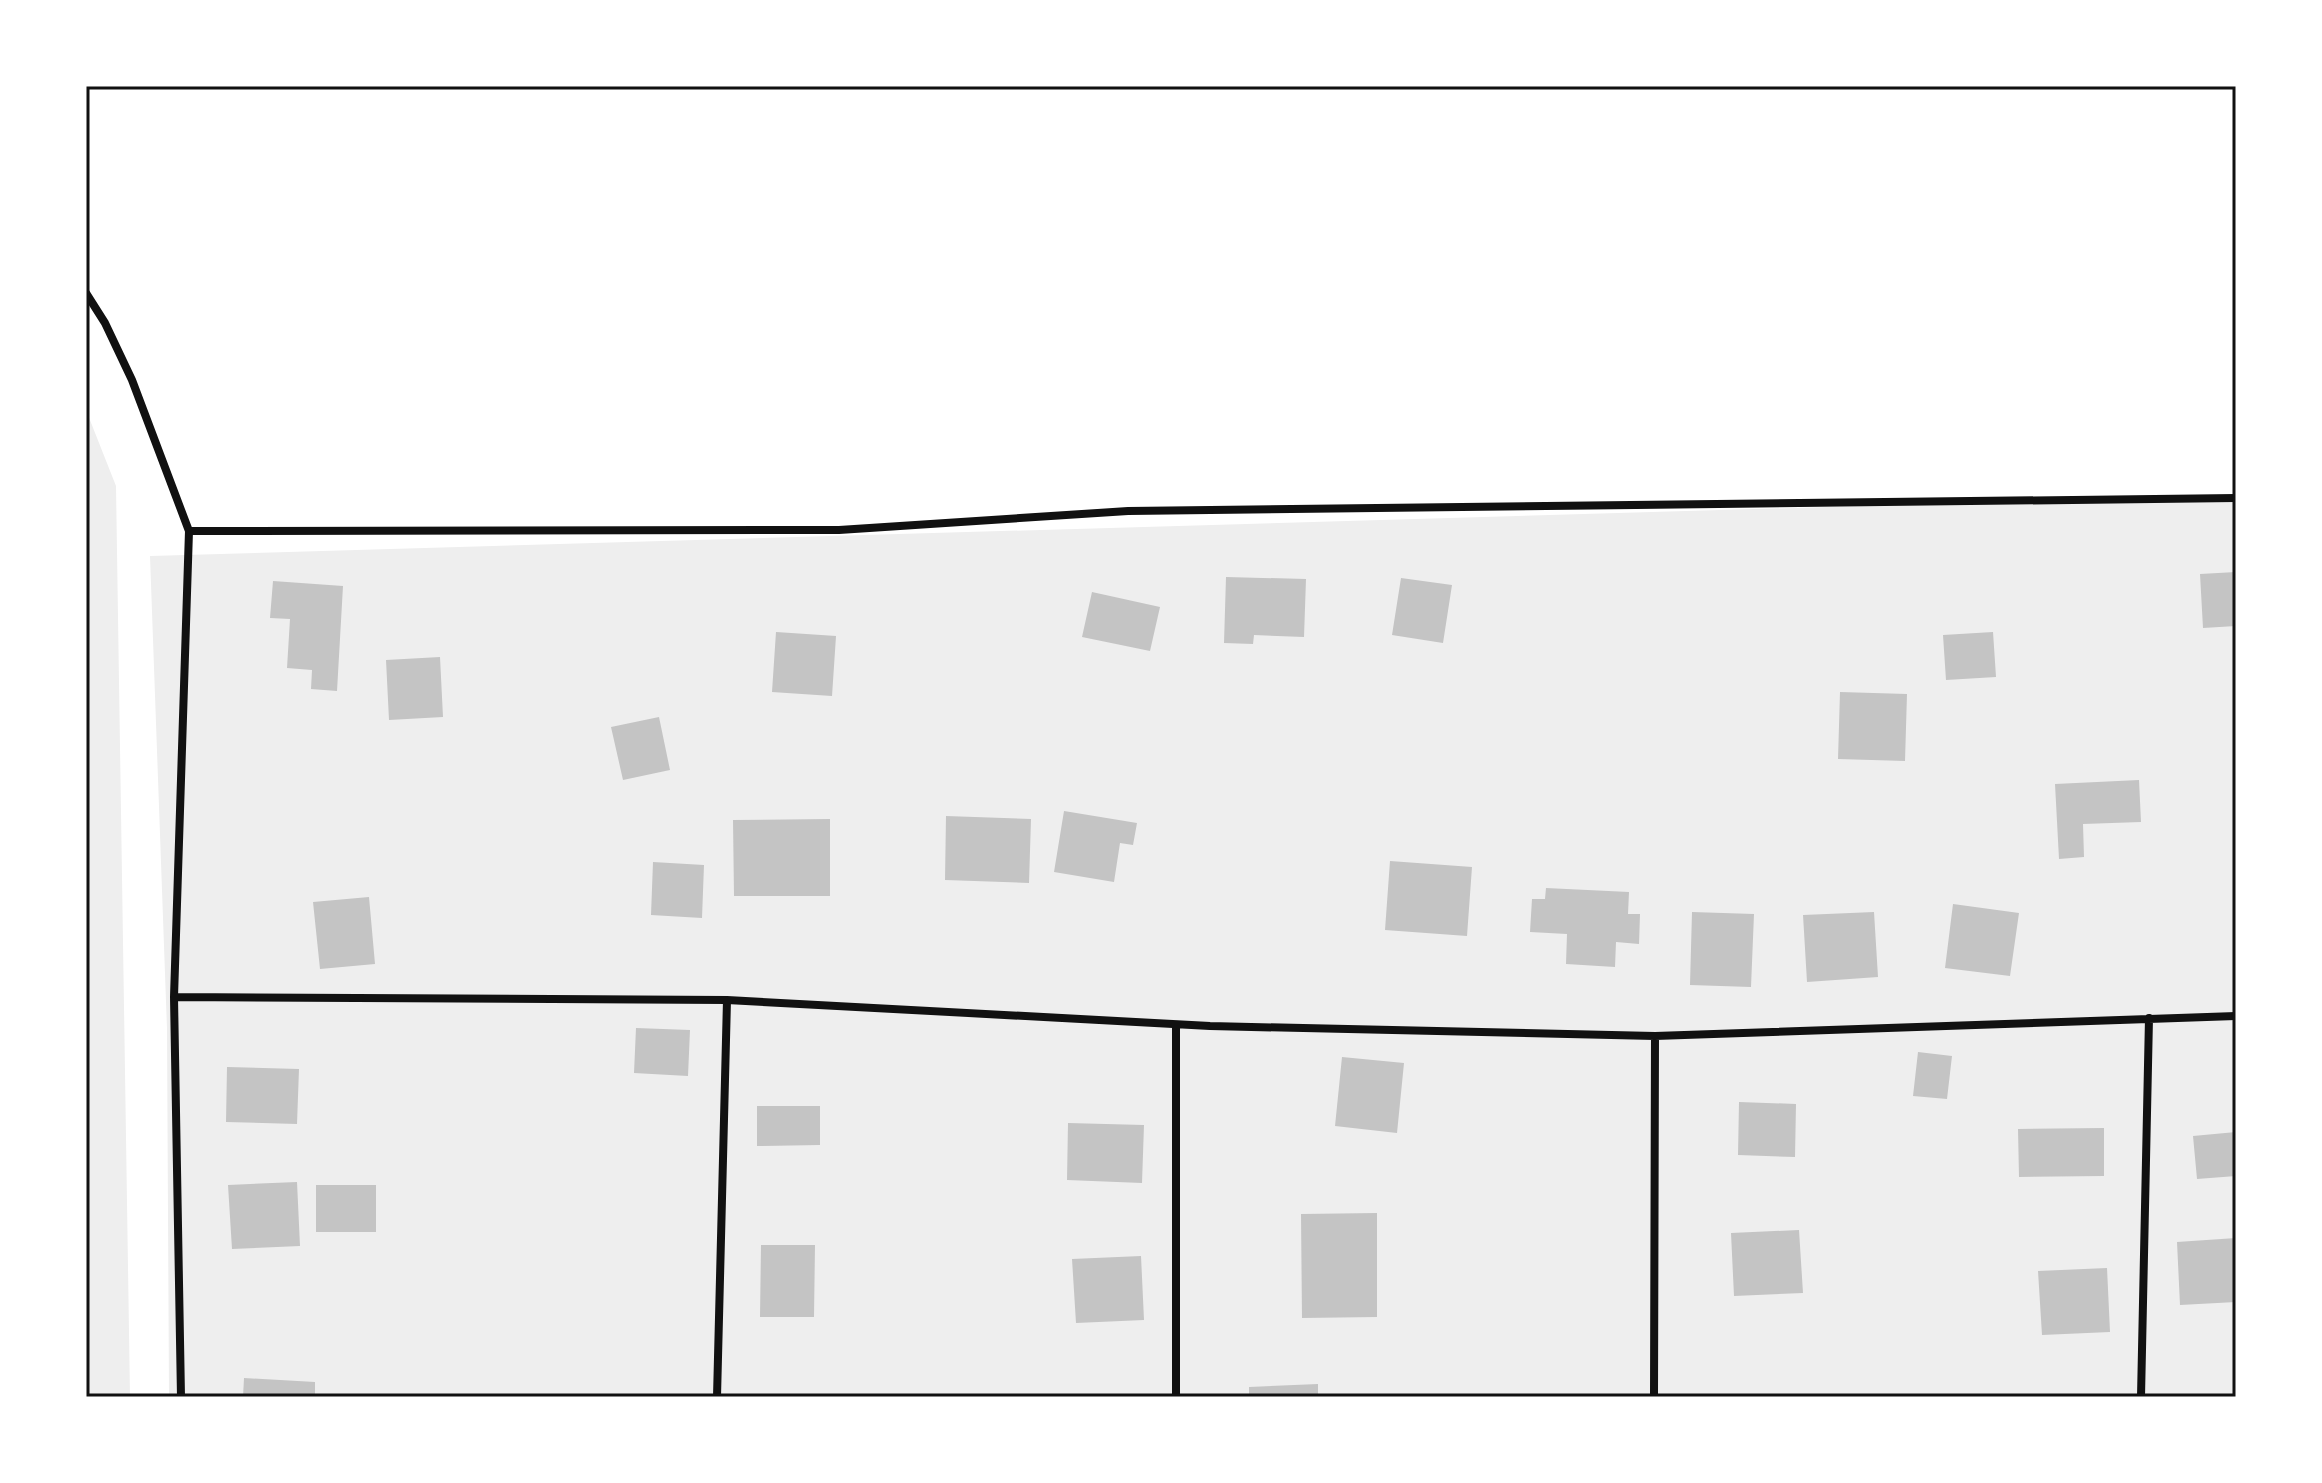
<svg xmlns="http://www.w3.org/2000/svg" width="2322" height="1483" viewBox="0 0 2322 1483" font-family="'Fira Sans',sans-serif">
  <rect width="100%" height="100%" fill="#fff"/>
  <path fill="#eee" d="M86 410 116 486 130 1397H86Z
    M2236 495V1397H169L167 1029 150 556Z"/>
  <path fill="#c4c4c4" d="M2236 572V626L2203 628 2200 574Z
    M1226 577 1306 579 1304 637 1254 635 1253 644 1224 643Z
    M1401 578 1452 585 1443 643 1392 635Z
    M273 581 343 586 337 691 311 689 312 670 287 668 290 619 270 618Z
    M1092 592 1160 607 1150 651 1082 637Z
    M776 632 836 636 832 696 772 692Z
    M1993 632 1996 677 1946 680 1943 635Z
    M440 657 443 717 389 720 386 660Z
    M1840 692 1907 694 1905 761 1838 759Z
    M659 717 670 770 623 780 611 727Z
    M2139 780 2141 822 2083 824 2084 857 2059 859 2055 784Z
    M1064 811 1137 823 1133 845 1120 843 1114 882 1054 872Z
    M946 816 1031 819 1029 883 945 880Z
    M830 819V896H734L733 820Z
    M1390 861 1472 867 1467 936 1385 930Z
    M653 862 704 865 702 918 651 915Z
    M1546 888 1629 892 1628 914H1640L1639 944 1616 942 1615 967 1566 964 1567 934 1530 932 1532 899H1545Z
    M369 897 375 964 320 969 313 902Z
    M1953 904 2019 913 2010 976 1945 968Z
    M1692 912 1754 914 1751 987 1690 985Z
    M1874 912 1878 977 1807 982 1803 915Z
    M636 1028 690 1030 688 1076 634 1073Z
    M1918 1052 1952 1056 1947 1099 1913 1096Z
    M1342 1057 1404 1063 1397 1133 1335 1126Z
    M227 1067 299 1069 297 1124 226 1122Z
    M1739 1102 1796 1104 1795 1157 1738 1155Z
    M757 1106H820V1145L757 1146Z
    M1068 1123 1144 1125 1142 1183 1067 1180Z
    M2104 1128V1176L2019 1177 2018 1129Z
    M2236 1132V1176L2197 1179 2193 1136Z
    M297 1182 300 1246 232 1249 228 1185Z
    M316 1185H376V1232H316Z
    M1377 1213V1317L1302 1318 1301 1214Z
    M1799 1230 1803 1293 1734 1296 1731 1233Z
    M2236 1238V1302L2180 1305 2177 1242Z
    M761 1245H815L814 1317H760Z
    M1141 1256 1144 1320 1076 1323 1072 1259Z
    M2107 1268 2110 1332 2042 1335 2038 1271Z
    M244 1378 315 1382V1397H243Z
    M1318 1384V1397H1249V1387Z"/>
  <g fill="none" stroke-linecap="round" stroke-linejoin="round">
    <path stroke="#111" stroke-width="8" d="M86 293 105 323 132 380 189 531 174 997 181 1397
      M189 531 839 530 1128 511 2236 498
      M174 997 727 1000 1210 1026 1655 1036 2236 1016
      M1176 1025V1397
      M717 1397 727 1000
      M1654 1397 1655 1036
      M2141 1397 2149 1018"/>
  </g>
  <rect width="2322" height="1483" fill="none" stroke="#ffffff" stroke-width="176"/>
  <rect x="88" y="88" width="2146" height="1307" fill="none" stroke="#111" stroke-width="3"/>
</svg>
